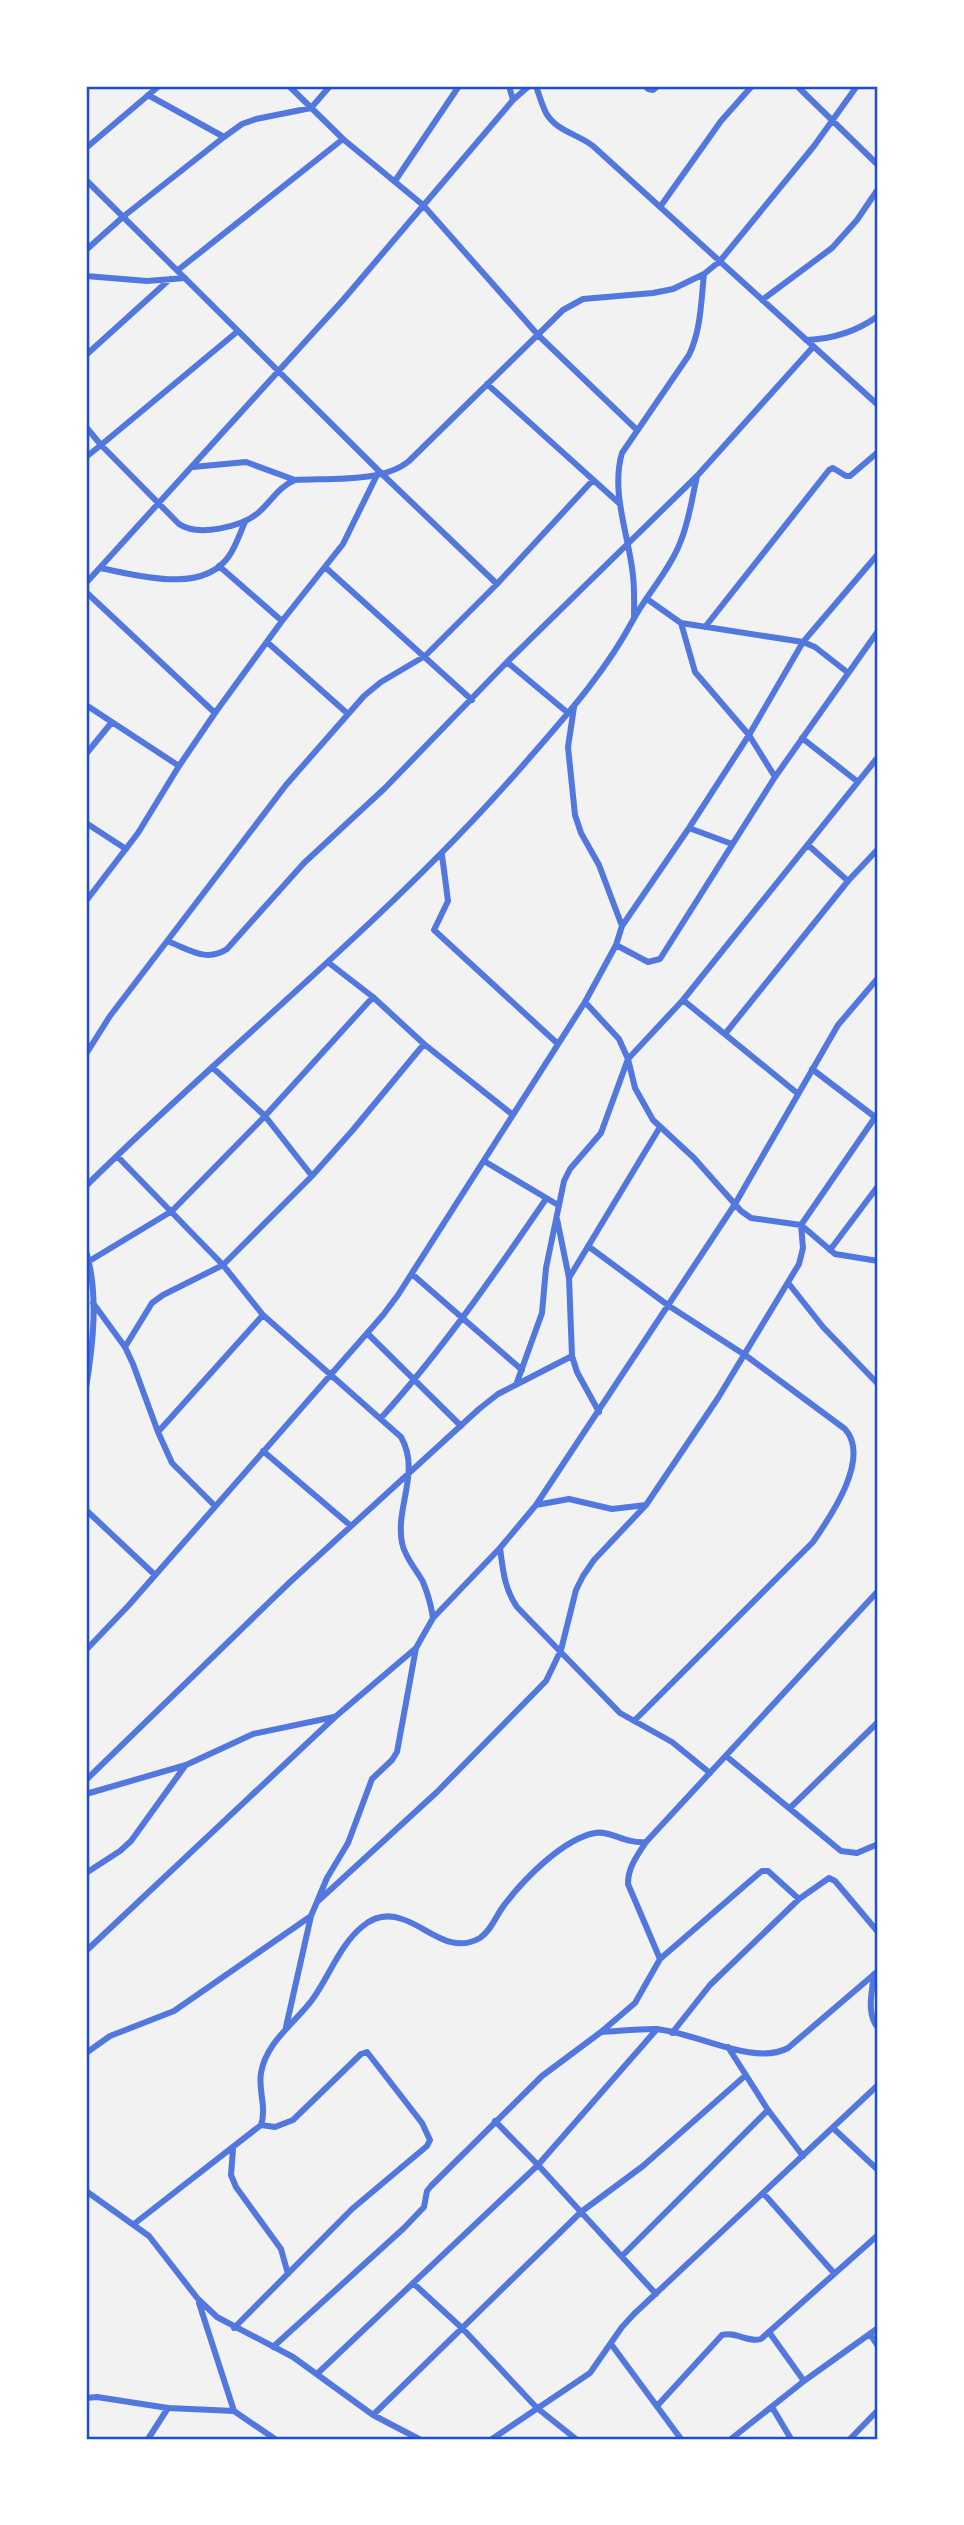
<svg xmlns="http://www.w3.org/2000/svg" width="964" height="2525" viewBox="0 0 964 2525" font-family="'DejaVu Sans',sans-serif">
  <rect width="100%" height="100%" fill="#f2f2f2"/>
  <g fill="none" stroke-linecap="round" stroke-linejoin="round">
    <path stroke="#5277de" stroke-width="6" d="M289 86 343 139 423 205 538 335 637 430
      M509 86 513 100
      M536 86C539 95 542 105 546 113 556 131 578 134 593 146L878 405
      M645 86 648 89 653 90 658 86
      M797 86 878 165
      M148 95 224 137
      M86 148 159 86
      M86 180 382 474 497 584
      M395 181 459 86
      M660 207 721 121 752 86
      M86 250 124 216 224 137 242 124 256 119 311 108 330 86
      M178 270 343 139
      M86 276 147 281 185 278
      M762 300 832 248 857 220 878 189
      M806 340C833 339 856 332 878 316
      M86 355 170 279
      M487 384 620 504
      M86 427 101 445 238 331
      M86 457 101 445 179 524C198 537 241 527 258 513 272 501 278 487 295 480 328 478 383 483 409 461L563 310 583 299 653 293 673 289 704 274 720 261 814 146 857 86
      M193 467 246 462 295 480
      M219 566 282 621
      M325 567 472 700
      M100 568C136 575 203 595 229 556 236 546 240 533 245 522
      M86 583 343 300 513 100 529 86
      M86 592 215 713
      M647 599 681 623 803 642 815 647 847 672
      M634 618C634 601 635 585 632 568 627 531 611 490 622 453L689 355C701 330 701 302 704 274
      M681 623 695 672 749 735 775 777
      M705 627 829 470 833 468 846 476H850L878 452
      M267 642 348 714
      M507 662 568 713
      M86 705 179 766
      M574 707 568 747 575 815 581 833 599 865 622 926
      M802 738 858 782
      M86 754 112 722
      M86 823 126 849
      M689 828 732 844
      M808 845 848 881
      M442 855 448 901 434 930 558 1044
      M86 901 138 833 179 766 215 713 282 621 343 544 377 475
      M167 941C189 949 206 963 227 949L304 863 385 788 507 662 697 476 813 347
      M616 945 648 962 660 959 775 777 878 631
      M329 963 373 997 424 1044 513 1115
      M683 1000 797 1093
      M585 1002 619 1039 628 1059 635 1088 653 1120 694 1158 741 1211 751 1218 801 1225 835 1254 878 1261
      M725 1034 848 881 878 849
      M86 1054 110 1016 286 785 364 696 381 682 425 656 497 584 593 480
      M212 1067 265 1116 312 1176
      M812 1069 875 1117
      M117 1156 223 1265 263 1315 401 1437C421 1472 395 1507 402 1543 405 1558 416 1569 423 1582 428 1594 431 1605 433 1618
      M484 1161 558 1205
      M86 1186C230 1043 391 918 525 763 564 718 605 673 633 620 647 594 669 571 680 543 689 522 692 498 697 476
      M557 1219 569 1278 572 1356 577 1372 599 1412
      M588 1246 669 1306 745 1355 845 1429C871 1458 831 1516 813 1542L634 1721
      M830 1250 878 1186
      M86 1251C99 1294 93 1345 86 1388
      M86 1263 172 1211 265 1116 373 997
      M412 1274 522 1370
      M569 1278 660 1127
      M789 1284 823 1327 878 1384
      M93 1303 125 1347 133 1364 158 1432 172 1463 215 1506
      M367 1333 461 1426
      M125 1347 152 1303 163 1295 223 1265 312 1176 352 1131 424 1044
      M516 1385 542 1313 546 1268 564 1181 570 1169 601 1133 628 1059 683 1000 878 757
      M381 1418C443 1349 494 1275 546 1199
      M158 1432 263 1315
      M263 1451 351 1526
      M536 1505 569 1499 612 1509 646 1505
      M86 1510 155 1575
      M500 1548C503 1570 504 1588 517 1607L620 1713 672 1742 710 1773
      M86 1650 129 1605 383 1315 398 1295 585 1002 616 945 622 926 689 828 749 735 803 642 878 554
      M726 1756 841 1851 857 1853 878 1844
      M86 1780 290 1582 479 1409 498 1394 572 1356
      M86 1794 186 1765 253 1734 334 1717
      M790 1808 878 1722
      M86 1873 120 1851 131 1841 185 1766
      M317 1902 437 1792 546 1681 561 1650 576 1590 583 1576 594 1560 646 1505 718 1398 799 1264 803 1248 801 1225 878 1113
      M86 1951 335 1717 416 1648 433 1618 500 1548 536 1505 735 1204 838 1025 878 978
      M660 1959 628 1884C628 1867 637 1856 646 1842L878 1591
      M874 1974C872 1993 866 2013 878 2028
      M286 2027 311 1916 327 1878 348 1843 372 1779 392 1760 397 1752 416 1648
      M601 2032C619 2031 637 2029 655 2029 693 2031 753 2067 788 2048L878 1971
      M672 2033 710 1985 799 1899 829 1878 835 1881 878 1932
      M728 2047 768 2110 803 2156
      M86 2053 110 2036 174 2011 311 1916
      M495 2121 538 2165 656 2294
      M833 2128 878 2170
      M233 2149 231 2175 236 2187 281 2249 288 2274
      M86 2191 149 2236 198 2299 217 2317 293 2357 373 2415 419 2439
      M764 2194 834 2273
      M134 2224 261 2125C267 2107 258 2091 261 2073 266 2042 295 2023 312 2000 329 1977 340 1944 363 1926 375 1916 388 1914 402 1919 428 1927 450 1955 480 1938 492 1930 496 1915 505 1904 524 1879 563 1839 595 1833 611 1830 624 1844 646 1842
      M622 2256 768 2110
      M413 2283 463 2329 537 2408 576 2439
      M199 2303 234 2411
      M234 2328 352 2209 427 2146 430 2140 422 2123 367 2052 361 2054 293 2120 275 2127 261 2125
      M769 2332 804 2381
      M870 2334 878 2346
      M611 2344 681 2439
      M273 2347 404 2228 424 2207 427 2191 431 2186 542 2076 601 2032 635 2003 660 1959 757 1875 762 1871H768L799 1899
      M318 2373 538 2165 657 2029
      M86 2398 97 2397 168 2408 234 2411 275 2439
      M657 2406 722 2335C736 2331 748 2343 761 2339L878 2235
      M772 2407 791 2439
      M373 2415 581 2212 643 2166 746 2075
      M148 2439 168 2408
      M492 2439 590 2373 622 2327 634 2314 878 2085
      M731 2439 804 2381 878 2328
      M850 2439 878 2410"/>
  </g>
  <rect width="964" height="2525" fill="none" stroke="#ffffff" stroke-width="175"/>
  <rect x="88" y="88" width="788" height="2350" fill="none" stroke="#1d4ed8" stroke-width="2.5"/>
</svg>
